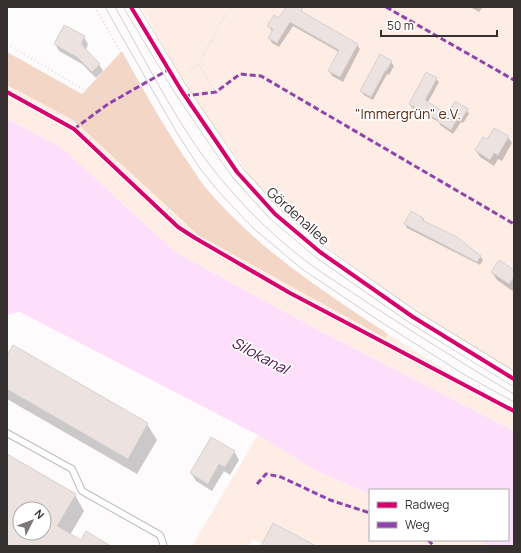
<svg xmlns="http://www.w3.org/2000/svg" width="521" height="553" viewBox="0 0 521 553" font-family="Manrope,sans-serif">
  <rect width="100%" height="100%" fill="#fdfbfb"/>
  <path fill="#feede5" d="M141 7H514V372L418 313 324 245 286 212 253 180 189 91Z
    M7 85 73 120 184 223 385 338 388 334 458 378 514 411V431L316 329 175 252 62 148 7 119Z
    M258 435 317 471 370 494V540H476L490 546H316L262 544 253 539 249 546H192Z"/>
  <path fill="#f4d6c7" d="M122 51C144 91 166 131 192 168 198 177 204 187 212 195 262 252 326 293 388 334L385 338 198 235 73 120 7 85V52L82 94Z"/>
  <path fill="#fddffc" d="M7 119 62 148 175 252 316 329 514 431V546H490L476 540H508V490H370V494L317 471 258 435 20 312 7 315Z"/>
  <path fill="#0003" fill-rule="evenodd" d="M287 7H295L301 10 303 14 357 45 360 49 343 82 332 76 329 71 339 52 293 26 279 47 272 43 269 38 273 32 268 26 280 19Z
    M470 7H483L479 12Z
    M84 37 88 44 86 50 99 64 103 71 96 78 82 64 59 51 55 44Z
    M381 56 391 62 394 66 389 75 387 74 373 100 364 95 361 91Z
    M436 79 439 82 428 102 447 115 467 110 469 114 463 123 461 122 453 134 440 125 439 122 412 108 410 104Z
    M508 137 512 143 502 161 498 159 494 166 480 157 476 150 488 141Z
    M423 218 425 222 480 256 483 260 480 265 407 228 405 224Z
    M514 271V292L497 280 492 272Z
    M7 357 147 424 157 440 137 474 7 399Z
    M234 451 239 460 230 475 224 471 212 491 196 481 191 473Z
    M7 455 75 495 84 511 70 535 82 541 109 546H7ZM20 509H44V533H20Z"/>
  <path fill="#ece2e0" stroke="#d6d2d2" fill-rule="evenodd" d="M286 7H303L301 11 358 44 340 77 328 71 339 50 290 22 277 43 268 38 273 29 267 26 274 15 279 18Z
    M64 25 85 36 81 44 100 64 92 72 77 57 54 44Z
    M380 54 392 61 386 71H385L371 97 360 91Z
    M426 72 437 78 425 100 447 114 455 101 468 109 461 120 458 118 451 130 437 121 438 120 409 104Z
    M494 128 509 136 498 155 494 153 490 160 475 150 483 137 487 139Z
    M411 211 423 218 422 220 457 237 481 256 477 262 404 224Z
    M499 260 514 270V277L509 284 491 272Z
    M13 345 148 423 128 459 7 389V355Z
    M211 437 235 451 225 467 219 464 208 484 190 473Z
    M7 454 76 494 57 526 81 540 86 531 111 546H7ZM20 509H44V533H20Z
    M273 523 316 546H261Z"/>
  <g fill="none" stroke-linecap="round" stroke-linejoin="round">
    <g stroke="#bfbbbb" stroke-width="8">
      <path id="service" d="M7 433 72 469 82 491 160 535 164 546"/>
    </g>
    <g stroke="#bfbbbb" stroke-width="14">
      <path id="minor" d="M131 7 181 90 237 172 275 214 320 252 413 317 514 379"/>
    </g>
    <path stroke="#e4e2e2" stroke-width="2.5" stroke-dasharray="1 3" stroke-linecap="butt" d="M95 7 140 86
      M7 44 108 104
      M198 65 216 92
      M187 72 198 65 224 17 233 7"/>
    <use href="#service" stroke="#fffefe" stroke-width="6"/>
    <use href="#minor" stroke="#fffefe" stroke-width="13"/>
    <path stroke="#d2d1d1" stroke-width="1" d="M105 7 177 133 201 170 220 193 253 228 302 269 381 322 465 375 514 402
      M115 7C149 66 182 135 227 186 251 214 277 239 306 261 325 276 348 289 368 303 416 334 465 365 514 394"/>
    <path stroke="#8e44ad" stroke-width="3" stroke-dasharray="6 3" stroke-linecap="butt" d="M386 7 514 80
      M184 96 216 92 240 74 261 76 514 224
      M74 129 108 104 168 70
      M257 484 266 474 281 477 330 500 370 513
      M428 540 434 546"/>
    <g stroke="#fff" stroke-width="6">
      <path id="cycleway" d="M131 7 181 90 237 172 275 214 320 252 413 317 514 379
        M7 92 74 129 178 227 195 238 290 293 514 411"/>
    </g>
    <use href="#cycleway" stroke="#d6006c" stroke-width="4"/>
  </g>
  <g text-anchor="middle" stroke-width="3.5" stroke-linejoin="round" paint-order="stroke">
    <g font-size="14" fill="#5d2c11" stroke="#fff">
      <text x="408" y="119">"Immergrün" e.V.</text>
    </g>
    <g font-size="14" fill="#373031" stroke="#fff">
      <text transform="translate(298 216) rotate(42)" y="5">Gördenallee</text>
    </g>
    <g font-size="15" font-style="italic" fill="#4c1b4d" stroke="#fff">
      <text transform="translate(260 356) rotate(28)" y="5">Silokanal</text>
    </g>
  </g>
  <rect width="521" height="553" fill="none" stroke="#373031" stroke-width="16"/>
  <rect x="369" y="489" width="140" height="52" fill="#ffffff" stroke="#afacad"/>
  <rect x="377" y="502" width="20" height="6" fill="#d6006c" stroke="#afacad"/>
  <text x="405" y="509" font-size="12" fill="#373031">Radweg</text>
  <rect x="377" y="522" width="20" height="6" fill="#8e44ad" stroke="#afacad"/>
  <text x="405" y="529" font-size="12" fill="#373031">Weg</text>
  <g transform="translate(32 521) rotate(48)"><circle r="19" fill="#ffffff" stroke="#afacad"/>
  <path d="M0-3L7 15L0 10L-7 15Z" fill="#7c7778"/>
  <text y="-6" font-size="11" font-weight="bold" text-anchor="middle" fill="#373031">N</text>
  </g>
  <path d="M381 30v6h116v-6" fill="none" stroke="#373031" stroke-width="2"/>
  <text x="387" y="30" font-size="12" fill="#373031" stroke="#ffffff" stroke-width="3" paint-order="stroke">50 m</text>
</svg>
